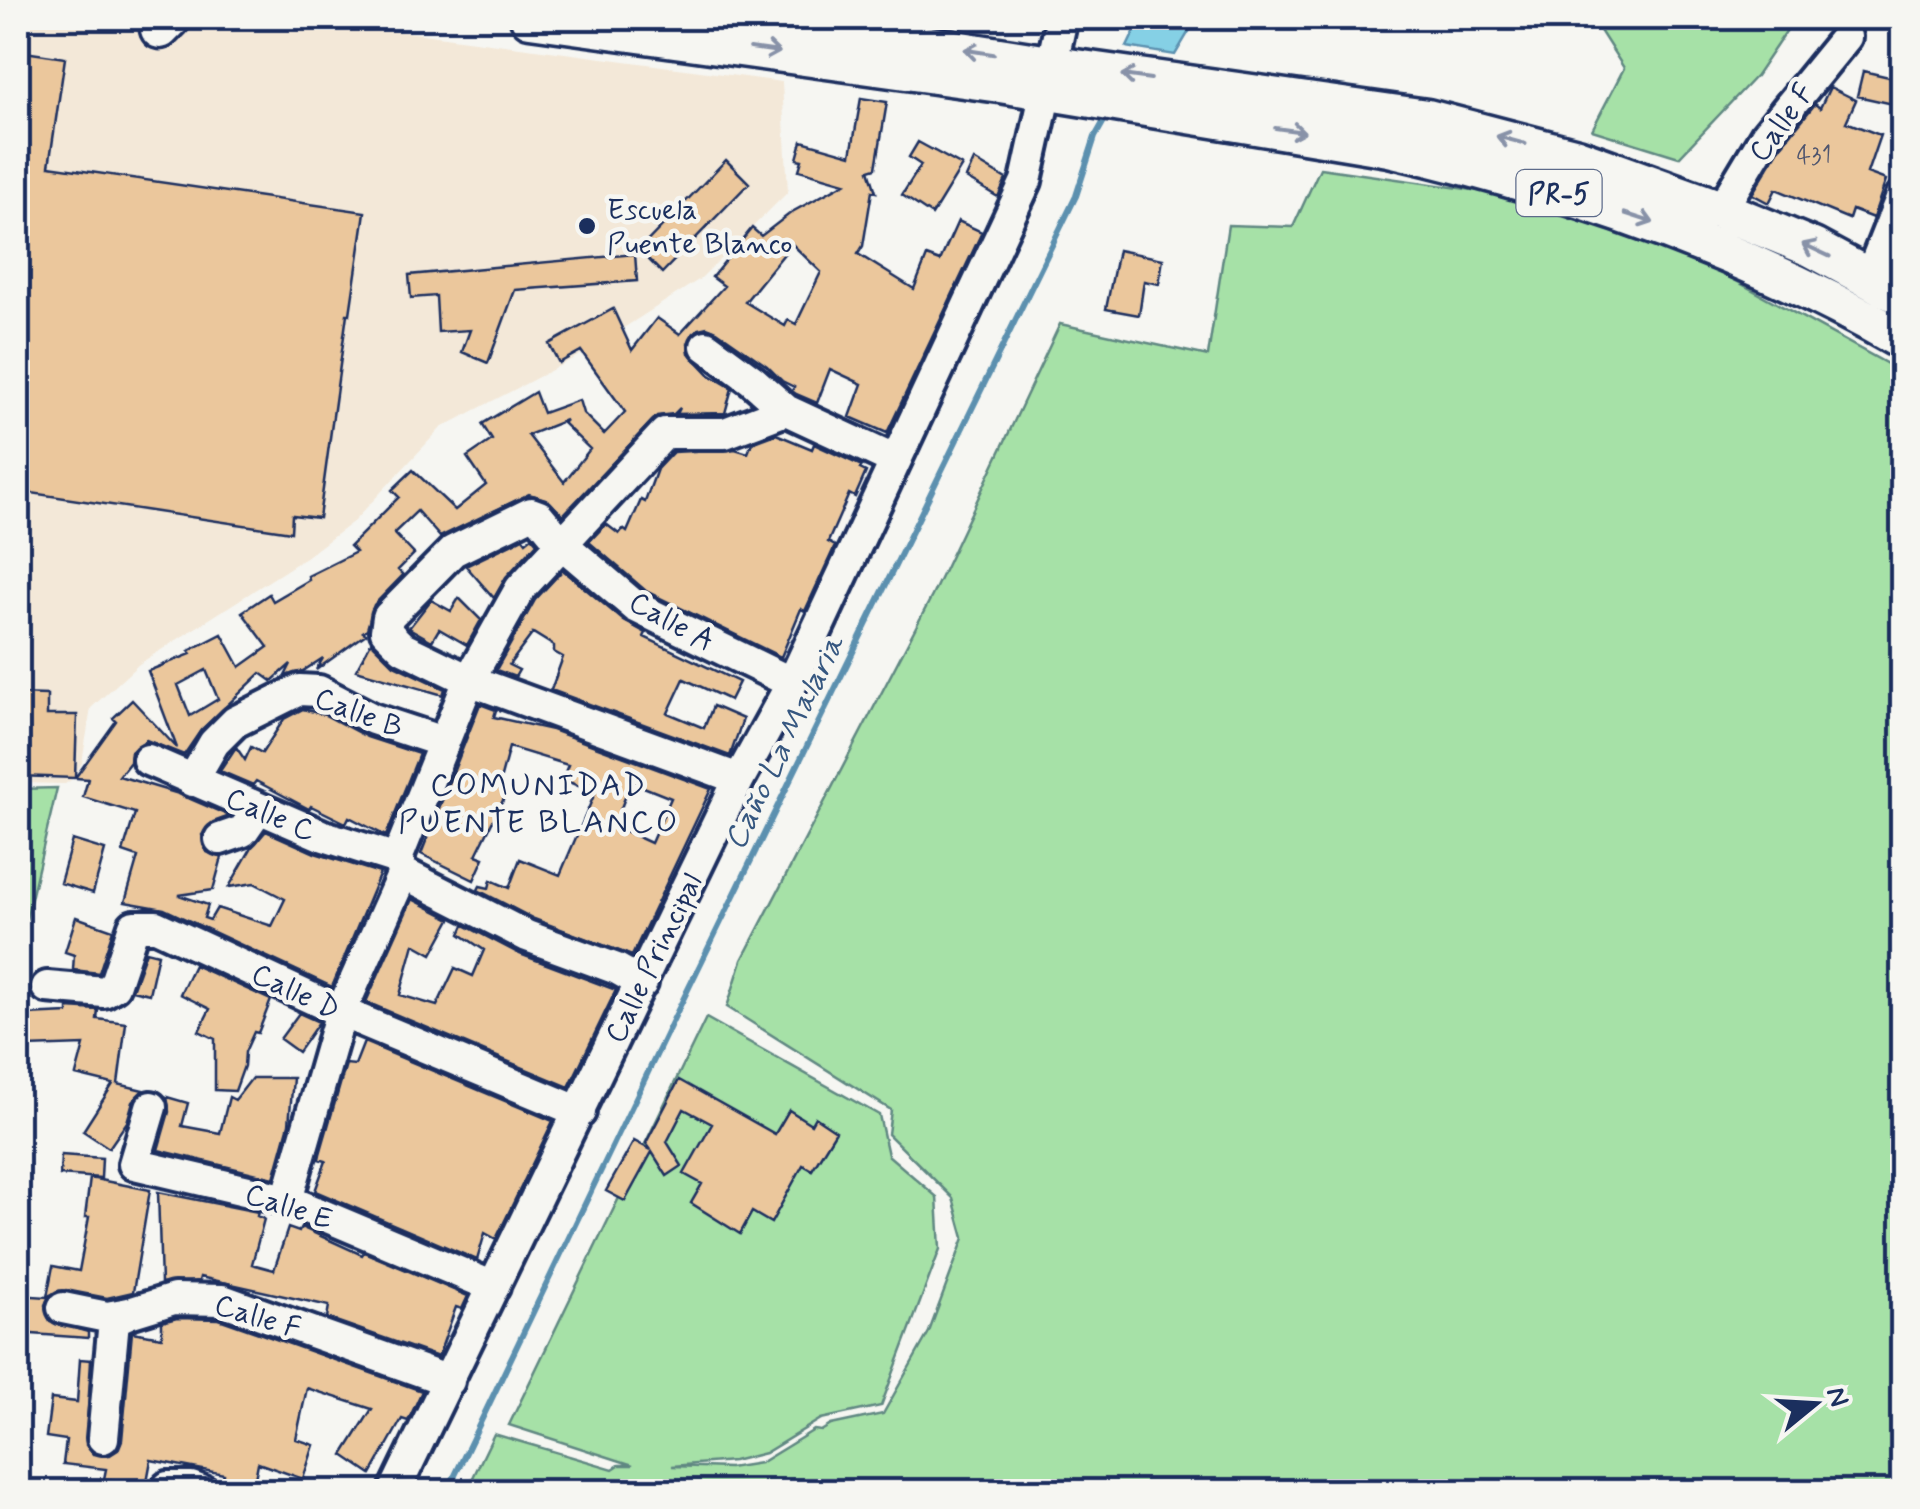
<svg xmlns="http://www.w3.org/2000/svg" width="1920" height="1509" viewBox="0 0 1920 1509" font-family="Mynerve,sans-serif">
  <rect width="100%" height="100%" fill="#f6f6f2"/>
  <filter id="ink" filterUnits="userSpaceOnUse"><feTurbulence type="fractalNoise" baseFrequency=".01" numOctaves="2"/><feDisplacementMap in="SourceGraphic" scale="20" xChannelSelector="R" yChannelSelector="G"/><feConvolveMatrix kernelMatrix="1 2 1 2 8 2 1 2 1" color-interpolation-filters="sRGB"/></filter>
  <g filter="url(#ink)">
    <path fill="#f3e8d8" d="M18 18H302L782 82 788 192 700 279 586 352 441 428 354 521 305 558 139 664 91 708 82 763 71 780 65 784 18 783Z"/>
    <path fill="#a6e1a7" stroke="#608882" stroke-width="2.5" d="M1592 18H1795L1756 76 1679 157 1592 130 1624 68Z
      M1320 168 1542 200 1665 242 1902 372V1491L466 1492 494 1434 613 1469 619 1465H633L509 1425 706 1018 879 1115 888 1155 937 1197 940 1249 881 1406 821 1419 765 1453 733 1461 672 1466 729 1468 760 1463 814 1430 821 1431 831 1425 883 1414 929 1332 964 1238 953 1198 888 1134 891 1110 727 1007 742 960 932 596 1060 324 1208 356 1228 225 1293 227Z
      M57 788 18 954V974V789Z"/>
    <path fill="#85d0e5" stroke="#5b90af" stroke-width="2.5" d="M1141 18H1197L1175 55 1127 47Z"/>
    <g fill="none" stroke-linecap="round" stroke-linejoin="round">
      <path stroke="#5b90af" stroke-width="6" d="M447 1492 674 1018 1076 196 1095 137 1108 114"/>
    </g>
    <path fill="#ebc79c" stroke="#1b2f5e" stroke-width="2.5" fill-rule="evenodd" d="M18 51 65 58 49 166 365 212 350 314H347L319 518 292 515 291 532 18 491Z
      M1863 71 1902 80V106L1857 96Z
      M1830 87 1856 100 1846 122 1880 135 1867 173 1886 180 1873 218 1852 210 1849 219 1776 189 1769 203 1752 194 1781 146 1815 104 1820 108Z
      M861 98 887 102 876 168 869 170 876 192 872 191 863 246 858 254 914 289 927 256 940 261 958 221 982 232 887 433 850 417 862 384 830 369 817 403 796 394 792 391 794 387 782 381 767 366 717 331 707 327 698 329 688 343 689 353 710 375 732 388 725 413 677 414 680 408 674 414 657 416 563 515 546 499 529 494 440 537 417 511 394 533 414 554 398 570 403 575 374 605 367 629 363 632 366 634 316 670 323 658 303 671 285 676 291 664 272 681 261 673 201 730 184 755 146 740 131 752 130 762 119 776 179 794 230 816 213 822 202 835 207 852 222 857 213 890 179 895 208 905 204 918 210 920 217 908 272 926 285 899 254 883 229 887 252 847 266 831 315 853 380 873 332 987 164 909 125 902 138 857 123 852 135 813 83 797 88 779 75 778 116 721 113 718 132 700 177 748 148 671 191 654 189 651 222 634 240 667 268 647 242 612 269 594 273 601 309 580 308 576 356 552 350 546 399 497 392 490 413 470 455 510 486 485 467 457 492 440 482 424 535 392 543 413 579 400 583 413 604 434 625 412 581 351 559 363 549 344 613 309 632 350 657 318 680 334 724 286 712 277 752 228 761 236 792 212 845 183 799 170 802 160 797 159 802 141 851 155ZM792 244 821 272 796 324 788 320 785 326 745 302ZM566 420 563 423 590 449 564 482 528 435ZM206 670 218 699 190 716 178 685Z
      M918 142 962 166 932 215 902 195 921 165 909 157Z
      M726 160 749 183 662 273 639 250Z
      M974 160 1006 179 998 197 966 178Z
      M1118 250 1163 259 1159 284 1144 281 1139 315 1106 309Z
      M635 254 637 281 515 290 488 363 462 352 470 330 438 332 436 296 411 298 409 275Z
      M776 434 812 449 814 444 862 466 860 469 866 472 855 497 849 494 828 542 835 546 805 611 801 609 781 657 646 591 589 542 606 524 619 534 623 529 627 532 641 500 645 502 657 469 673 452 735 449 748 453 752 443Z
      M532 537 537 543 506 577 494 598 466 566 523 538 526 542Z
      M563 570 624 621 646 633 644 637 739 682 730 700 684 679 668 713 704 728 713 706 743 719 730 756 551 690 563 657 554 652V646L533 633 509 665 519 670 515 677 496 670 535 600Z
      M459 598 481 620 467 645 439 629 432 641 409 628 431 600 451 611Z
      M371 642 394 665 445 689 443 695 356 670Z
      M18 694 47 695V715H77L75 778 18 776Z
      M480 704 496 710 494 717 552 730 711 789 632 956 534 919 478 890 480 886 489 888 491 880 509 888 520 859 560 875 595 793 562 779 568 765 509 747 498 788 507 792 476 855 484 858 474 880 421 854ZM631 782 671 798 651 843 614 826Z
      M303 709 325 715 367 737 419 754 386 836 349 817 346 823 311 806 309 809 256 781 253 785 220 771 236 747 245 760 251 747 262 753 284 719Z
      M72 840 105 850 93 893 60 883Z
      M412 899 451 919 432 954 414 944 400 995 437 1006 455 968 473 976 484 950 460 934 464 925 520 954 616 990 569 1087 366 1002Z
      M76 917 113 930 99 973 73 970 74 955 65 952Z
      M146 951 158 954 149 994 132 990Z
      M194 965 271 1000 258 1033 254 1032 245 1052 244 1066 235 1091 215 1090V1039L199 1031 210 1009 180 994Z
      M68 1008 98 1010 97 1019 126 1023 118 1084 143 1090 133 1101 127 1122 109 1148 83 1131 113 1084 76 1075 84 1045 27 1047 26 1015 68 1013Z
      M299 1013 319 1022 298 1052 280 1039Z
      M364 1042 553 1121 496 1239 485 1233 477 1260 315 1191 326 1161 319 1159 320 1154 346 1064 355 1065Z
      M252 1078H293L289 1124 274 1178 158 1150 169 1112 167 1097 188 1103 182 1126 220 1133 229 1097 235 1100Z
      M679 1080 775 1134 789 1110 811 1124 815 1117 836 1131 812 1170 803 1165 771 1223 752 1212 740 1234 691 1203 702 1184 684 1174 712 1124 684 1109 667 1142 682 1166 667 1176 652 1152 625 1201 606 1191 634 1141 651 1150 646 1143Z
      M61 1155 102 1158 101 1178 60 1175Z
      M90 1178 150 1190 133 1292 107 1298 66 1290 50 1295 45 1305 50 1321 88 1332V1338L18 1333V1295L47 1297 53 1266 79 1271 89 1217H85Z
      M158 1192 258 1212 257 1216 264 1219 252 1264 274 1270 288 1228 299 1232 301 1227 362 1255 364 1252 468 1296 462 1309 456 1307 438 1357 327 1318 329 1306 200 1277 199 1281 161 1284Z
      M177 1318 219 1319 422 1391 408 1421 402 1419 371 1474 343 1455 372 1409 307 1388 296 1439 314 1445 303 1479 258 1463 253 1489 223 1483 224 1474 151 1460 146 1487 104 1479 106 1469 63 1464 66 1440 46 1437 51 1399 77 1402 80 1359 91 1360 86 1445 93 1454 110 1455 118 1450 122 1440 132 1332 162 1337V1322Z"/>
    <g fill="none" stroke-linecap="round" stroke-linejoin="round">
      <g stroke="#1b2f5e" stroke-width="38">
        <path id="minor" d="M1721 210 1766 135 1846 37
          M1870 277 1902 196
          M706 346 752 380 786 410
          M148 760 321 835 397 859
          M739 779 469 680 403 648 386 631 388 617 453 551 531 513 539 516 562 544 636 607 792 683
          M192 781 214 743 235 722 299 690 319 691 373 719 443 742
          M220 839 243 831 259 808
          M403 873 527 936 617 969 642 983
          M47 987 104 992 114 986 134 926H156L341 1012 580 1112
          M151 1107 134 1164 287 1200 494 1287
          M287 1200 341 1012 403 873 397 859 469 680 520 589 665 433H725L786 410 894 460
          M63 1308 107 1317 129 1313 174 1299 222 1300 449 1381
          M103 1438 114 1320 129 1313
          M168 1487H191L204 1492
          M394 1492 739 779 792 683 1026 181 1062 18"/>
      </g>
      <g stroke="#1b2f5e" stroke-width="45">
        <path id="major" d="M530 18 1000 83 1389 147C1569 188 1743 248 1902 340
          M751 18 1075 69 1427 119 1577 158 1721 210 1813 248 1902 296
          M160 29 171 18"/>
      </g>
      <use href="#minor" stroke="#f6f6f2" stroke-width="30"/>
      <use href="#major" stroke="#f6f6f2" stroke-width="38"/>
    </g>
    <defs><path id="oneway-shaft" d="M-6 0H5M1.5-3L5.5 0L1.5 3" fill="none" stroke-width="1.6" stroke-linecap="round" stroke-linejoin="round" transform="scale(2.5)"/></defs>
    <g stroke="#8892a8">
      <use href="#oneway-shaft" transform="translate(765 50) rotate(8)"/>
      <use href="#oneway-shaft" transform="translate(979 52) rotate(-171)"/>
      <use href="#oneway-shaft" transform="translate(1136 77) rotate(-172)"/>
      <use href="#oneway-shaft" transform="translate(1290 130) rotate(8)"/>
      <use href="#oneway-shaft" transform="translate(1511 140) rotate(-165)"/>
      <use href="#oneway-shaft" transform="translate(1639 218) rotate(18)"/>
      <use href="#oneway-shaft" transform="translate(1816 250) rotate(-155)"/>
    </g>
  </g>
  <circle fill="#1b2f5e" stroke="#f6f6f2" stroke-width="4" cx="587" cy="226" r="10"/>
  <g text-anchor="middle" stroke-width="9" stroke-linejoin="round" paint-order="stroke">
    <g font-size="25" fill="#4f556e">
      <text x="1814" y="163">431</text>
    </g>
    <rect fill="#f6f6f2" stroke="#5d6b8a" stroke-width="2.5" x="1516.5" y="170" width="85" height="46" rx="8"/>
    <g font-size="28" font-weight="bold" fill="#1b2f5e">
      <text x="1559" y="203">PR-5</text>
    </g>
    <g font-size="30" fill="#1b2f5e" stroke="#f6f6f2">
      <text transform="translate(1781 122) rotate(-54)" y="10">Calle F</text>
      <text transform="translate(672 621) rotate(29)" y="10">Calle A</text>
      <text transform="translate(359 712) rotate(21)" y="10">Calle B</text>
      <text transform="translate(271 814) rotate(23)" y="10">Calle C</text>
      <text transform="translate(653 958) rotate(-64)" y="10">Calle Principal</text>
      <text transform="translate(296 991) rotate(25)" y="10">Calle D</text>
      <text transform="translate(289 1206) rotate(18)" y="10">Calle E</text>
      <text transform="translate(258 1316) rotate(17)" y="10">Calle F</text>
    </g>
    <g font-size="30" fill="#1b2f5e" stroke="#f6f6f2" text-anchor="start">
      <text x="607" y="219">Escuela<tspan x="607" dy="34">Puente Blanco</tspan></text>
    </g>
    <g font-size="32" font-style="italic" fill="#365780" stroke="#f6f6f2">
      <text transform="translate(783 742) rotate(-64)" y="11">Caño La Malaria</text>
    </g>
    <g font-size="32" letter-spacing="2.5" fill="#1b2f5e" stroke="#f6f6f2">
      <text x="539" y="795">COMUNIDAD<tspan x="539" dy="37">PUENTE BLANCO</tspan></text>
    </g>
  </g>
  <rect width="1920" height="1509" fill="none" stroke="#f6f6f2" stroke-width="60"/>
  <rect x="30" y="30" width="1860" height="1449" fill="none" stroke="#1b2f5e" stroke-width="4" filter="url(#ink)"/>
  <g transform="translate(1815 1404) rotate(72)" stroke="#f6f6f2" stroke-width="8" paint-order="stroke">
  <path d="M0-8L18 38L0 25L-18 38Z" fill="#1b2f5e"/>
  <text y="-15" font-size="28" font-weight="bold" text-anchor="middle" fill="#1b2f5e">N</text>
  </g>
</svg>
